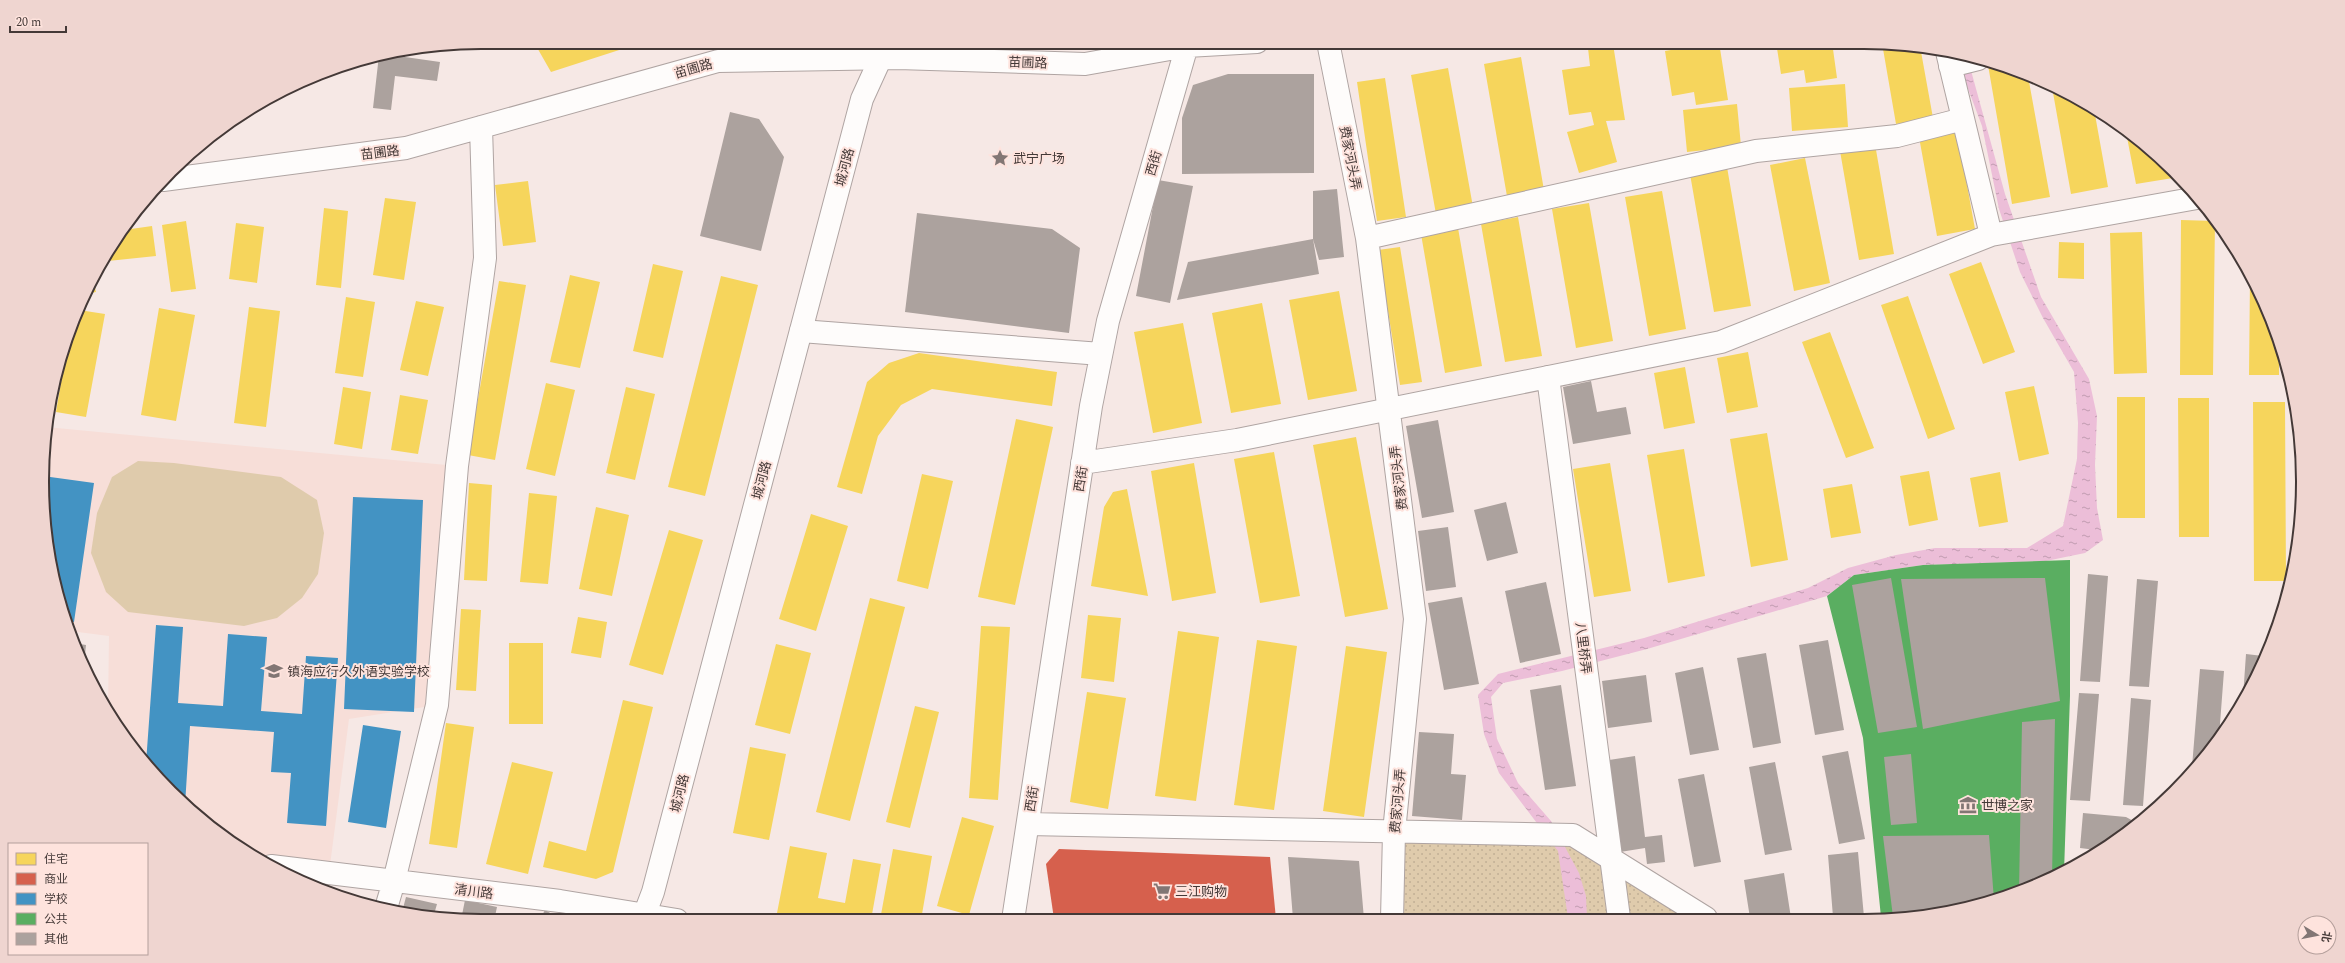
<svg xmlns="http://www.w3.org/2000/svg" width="2345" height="963" viewBox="0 0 2345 963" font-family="Spectral,'Noto Sans SC',serif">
  <defs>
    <pattern id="park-dots" width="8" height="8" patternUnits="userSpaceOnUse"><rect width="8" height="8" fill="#dfcbac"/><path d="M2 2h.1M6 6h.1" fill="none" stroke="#c1af95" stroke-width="1.8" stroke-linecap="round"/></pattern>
    <pattern id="water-ripples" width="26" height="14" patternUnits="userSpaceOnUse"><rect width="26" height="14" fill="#ecbed8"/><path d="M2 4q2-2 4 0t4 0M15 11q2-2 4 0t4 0" fill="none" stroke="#c19bb0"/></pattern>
  </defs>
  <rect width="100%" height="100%" fill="#f6e8e5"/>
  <path fill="#f7ded8" d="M46 427 457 466 437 705 349 719 329 873 271 866 214 830 171 792 116 725 108 710 109 636 70 631 50 567 42 482Z"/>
  <path fill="#dfcbac" d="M138 461 174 463 281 477 317 500 324 533 318 574 302 598 277 618 244 626 128 612 106 592 91 553 97 513 112 477Z"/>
  <path fill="url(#park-dots)" d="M1394 832 1573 835 1699 918 1392 919Z"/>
  <path fill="url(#water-ripples)" d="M1955 54 1967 56 2005 194 2041 297 2089 379 2097 416 2095 465 2097 508 2103 540 2085 553 2046 561 1923 565 1854 575 1827 596 1647 649 1562 671 1503 683 1491 697 1497 739 1518 783 1551 821 1579 873 1586 896 1587 918H1568L1558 851 1499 773 1484 734 1478 695 1498 674 1644 638 1808 588 1848 568 1896 555 1935 548H2027L2063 526 2077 459 2078 423 2074 372 2043 318 2020 272 1999 209 1982 126Z"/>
  <path fill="#f6d55c" d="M539 42H644L551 72 535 44Z
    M1693 42H1719L1728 100 1696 105 1694 92 1672 96 1665 51 1694 46Z
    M1776 42H1832L1837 78 1806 83 1804 70 1781 74Z
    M1882 43 1920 46 1933 118 1896 124Z
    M1613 44 1625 120 1606 121 1617 162 1579 173 1567 132 1594 125 1591 112 1569 115 1562 70 1590 66 1588 48Z
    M1521 57 1545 196 1508 202 1484 64Z
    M1998 64 2028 76 2050 197 2012 204 1988 65Z
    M1448 68 1473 207 1436 214 1411 75Z
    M1385 78 1406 217 1377 221 1357 82Z
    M1845 84 1848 127 1792 131 1789 88Z
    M2052 87 2083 101 2094 109 2108 187 2071 194Z
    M1737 104 1741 146 1687 152 1683 110Z
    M1957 130 1975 229 1937 236 1919 137Z
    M2126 132 2153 151 2171 170 2173 178 2136 184Z
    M1875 144 1894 254 1859 260 1840 151Z
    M1805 158 1830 283 1794 291 1770 165Z
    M1727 167 1751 306 1714 312 1690 174Z
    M528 181 536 242 503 246 495 185Z
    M1662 191 1686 329 1649 336 1625 197Z
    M385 198 416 202 404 280 373 275Z
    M1589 203 1613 341 1576 348 1552 209Z
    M324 208 348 211 341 288 316 285Z
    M1518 217 1542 356 1505 362 1481 224Z
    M2181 220 2215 221 2213 375H2180Z
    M186 221 196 289 171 292 162 225Z
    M236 223 264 227 257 283 229 279Z
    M152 226 156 256 108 261 107 254 124 230Z
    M1458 228 1482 366 1445 373 1421 234Z
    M2142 232 2147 373 2114 374 2110 233Z
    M2059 242 2084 243V279L2058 278Z
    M1400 247 1422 382 1400 385 1378 250Z
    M1981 262 2015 352 1983 364 1949 274Z
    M653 264 683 271 663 358 633 351Z
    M570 275 600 282 580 368 550 362Z
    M721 276 758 285 705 496 668 487Z
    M2250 276 2258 287 2279 344V375H2249Z
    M93 279 96 292 86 294 88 291Z
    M499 281 526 285 495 460 468 455Z
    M1339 291 1357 391 1308 400 1289 300Z
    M1908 296 1955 429 1928 439 1881 305Z
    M346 297 375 302 363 377 335 373Z
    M416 301 444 307 428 376 400 370Z
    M1262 303 1281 404 1231 413 1212 313Z
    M249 307 280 311 266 427 234 423Z
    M159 308 195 315 176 421 141 415Z
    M79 310 105 314 86 417 56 412 70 329Z
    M1183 323 1202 423 1153 433 1134 332Z
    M1830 332 1874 448 1846 458 1802 342Z
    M1748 352 1758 407 1727 413 1717 358Z
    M919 353 1057 372 1052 406 932 389 901 405 878 436 862 494 837 487 867 382 889 363Z
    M1685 367 1695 423 1664 429 1654 373Z
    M546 383 575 390 555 476 526 469Z
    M2034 386 2049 454 2019 461 2005 392Z
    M343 387 371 392 362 449 334 444Z
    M626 387 655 394 635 480 606 473Z
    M400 395 428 400 418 454 391 450Z
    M2117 397H2145V518H2117Z
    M2178 398H2209V537H2179Z
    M2253 402H2285L2286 581H2254Z
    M1016 419 1053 427 1015 605 978 597Z
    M1767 433 1788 560 1751 567 1730 439Z
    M1356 437 1388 609 1345 617 1313 445Z
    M1684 449 1705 576 1668 583 1647 455Z
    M1274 452 1300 596 1260 603 1234 459Z
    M1194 463 1216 593 1172 601 1151 471Z
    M1610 463 1631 591 1594 597 1573 469Z
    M1929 471 1938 520 1909 526 1900 476Z
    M2000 472 2008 522 1979 527 1970 478Z
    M922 474 953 481 928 589 897 581Z
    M469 483 492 485 487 581 464 580Z
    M1852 484 1861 533 1831 538 1823 489Z
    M1127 489 1148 596 1091 586 1104 507 1113 492Z
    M529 493 557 496 548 584 520 582Z
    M596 507 629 515 612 596 579 589Z
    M811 514 848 526 816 631 779 619Z
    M669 530 703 540 663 675 629 665Z
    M870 598 905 607 850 821 816 812Z
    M461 609 481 610 476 691 456 690Z
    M1088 615 1121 618 1114 682 1081 678Z
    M578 617 607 622 601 658 571 653Z
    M981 626 1010 627 998 800 969 798Z
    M1178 631 1219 637 1196 801 1155 796Z
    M1257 640 1297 646 1274 810 1234 805Z
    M509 643H543V724H509Z
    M776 644 811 653 790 734 755 725Z
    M1346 646 1387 652 1364 817 1323 811Z
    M1087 692 1126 698 1108 809 1070 802Z
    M623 700 653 707 613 872 596 879 543 867 549 841 586 851Z
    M915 706 939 712 910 828 886 822Z
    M446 723 474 727 457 848 429 844Z
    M750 747 786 754 769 840 733 833Z
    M512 762 553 772 528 874 486 864Z
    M962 817 994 826 969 915 937 906Z
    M790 846 827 853 818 898 845 903 853 859 881 864 871 920H813L777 913Z
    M893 849 932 856 921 920H880Z"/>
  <path fill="#d6604d" d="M1059 849 1270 857 1276 919H1054L1046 864Z"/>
  <path fill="#4393c3" d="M43 476 94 483 74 622 67 621 50 567Z
    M353 497 423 500 414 712 344 709Z
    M156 625 183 627 178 703 223 706 228 634 267 637 261 711 302 714 306 656 338 658 326 826 287 823 291 773 271 772 274 732 190 726 185 805 171 792 146 763Z
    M363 725 401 731 386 828 348 822Z"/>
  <path fill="#5aae61" d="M2070 560V696L2064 872 2005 898 1921 917H1881L1863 738 1827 596 1854 575 1923 565Z"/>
  <path fill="#aca29e" d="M1031 42H1068V47L1031 49Z
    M406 49 405 57 440 62 437 81 395 76 391 110 373 108 379 55Z
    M1228 74H1314V173L1182 174V118L1193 85Z
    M730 112 759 119 784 157 761 251 700 236Z
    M1158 180 1193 186 1170 303 1136 296Z
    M1337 189 1344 257 1319 260 1313 239V191Z
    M917 213 1052 229 1080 248 1069 333 905 312Z
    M1313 239 1319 274 1177 300 1188 262Z
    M1591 381 1597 412 1626 407 1631 434 1573 444 1563 387Z
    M1438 420 1454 512 1422 518 1406 426Z
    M1506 502 1518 553 1487 561 1474 510Z
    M1448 527 1456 587 1426 591 1418 531Z
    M2088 574 2108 576 2100 682 2080 681Z
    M1891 578 1917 727 1878 733 1852 585Z
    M2045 578 2060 701 1923 729 1901 579Z
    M2137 579 2158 581 2149 687 2129 686Z
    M1546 582 1561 654 1520 663 1505 591Z
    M1462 597 1479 684 1444 690 1428 603Z
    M1828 640 1844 730 1815 735 1799 645Z
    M74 643 86 645 84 665 75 649Z
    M1766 653 1781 743 1753 748 1737 658Z
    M2246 654 2263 656 2243 697Z
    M1703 667 1719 750 1690 755 1675 673Z
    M2200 669 2224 671 2219 737 2192 767Z
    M1646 675 1652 722 1608 728 1602 681Z
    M1561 685 1576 786 1545 790 1530 690Z
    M2079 693 2099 694 2090 801 2070 800Z
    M2131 698 2151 700 2143 806 2123 805Z
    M2055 719 2052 878 2019 892 2022 722Z
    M1419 732 1454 734 1451 774 1466 775 1462 820 1412 816Z
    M1848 751 1865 839 1839 844 1822 756Z
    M1911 754 1917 823 1891 825 1884 757Z
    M1635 756 1645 837 1662 835 1665 862 1647 864 1645 848 1620 852 1609 760Z
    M1775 762 1792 850 1765 855 1749 767Z
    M1704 774 1721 862 1694 867 1678 779Z
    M2083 813 2126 817 2137 823 2096 850 2080 848Z
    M1989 835 1994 900 1921 917H1893L1883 836Z
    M1858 852 1864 917H1833L1828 855Z
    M1288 857 1359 861 1364 919H1293Z
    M1784 873 1791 918H1750L1744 880Z
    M406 897 437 904 433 918 402 912Z
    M465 900 497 907 494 921 461 920Z
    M545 910 564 921H539Z"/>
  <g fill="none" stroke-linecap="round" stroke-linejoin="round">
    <g stroke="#afa4a2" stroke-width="24">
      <path id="minor" d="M1328 42 1367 238 1415 619 1394 832 1392 919
        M1947 52 1991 235
        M1950 66 1978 59
        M163 180 406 148 718 61 898 58 1085 64 1187 46 1257 42
        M1367 238 1756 151 1897 136 1963 119
        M801 331 1101 354
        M1548 377 1619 918
        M1082 463 1237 440 1721 342 1991 235 2197 198
        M1028 824 1573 835 1706 918
        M271 866 560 901 677 920
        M386 908 394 881 437 705 457 466 485 258 481 127
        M1013 920 1091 406 1108 321 1188 42"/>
    </g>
    <g stroke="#afa4a2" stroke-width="24">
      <path id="major" d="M642 921 653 892 862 99 888 42"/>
    </g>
    <use href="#minor" stroke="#fefcfb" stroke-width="22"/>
    <use href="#major" stroke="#fefcfb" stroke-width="22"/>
  </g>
  <defs>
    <g id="sight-bare" transform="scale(1.38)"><path d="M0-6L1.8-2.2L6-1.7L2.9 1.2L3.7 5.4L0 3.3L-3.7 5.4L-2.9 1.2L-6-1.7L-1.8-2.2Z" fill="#827674" stroke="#fee3dd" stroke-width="2.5" paint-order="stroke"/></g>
    <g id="school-bare" transform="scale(1.38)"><path d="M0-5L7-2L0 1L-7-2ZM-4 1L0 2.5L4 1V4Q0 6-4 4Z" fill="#827674" stroke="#fee3dd" stroke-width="2.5" paint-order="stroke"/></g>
    <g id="museum-bare" transform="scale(1.38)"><path d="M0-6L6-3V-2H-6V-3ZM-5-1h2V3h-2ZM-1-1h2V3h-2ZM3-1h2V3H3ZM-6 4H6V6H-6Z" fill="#827674" stroke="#fee3dd" stroke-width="2.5" paint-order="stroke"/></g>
    <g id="supermarket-bare" transform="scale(1.38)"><path d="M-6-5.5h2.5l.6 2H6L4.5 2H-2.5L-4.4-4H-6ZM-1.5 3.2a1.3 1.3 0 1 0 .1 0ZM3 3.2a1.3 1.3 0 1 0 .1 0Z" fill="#827674" stroke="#fee3dd" stroke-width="2.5" paint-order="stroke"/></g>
  </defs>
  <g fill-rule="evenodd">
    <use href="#sight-bare" x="1000" y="158"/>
    <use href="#school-bare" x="274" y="671"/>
    <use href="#museum-bare" x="1968" y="805"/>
    <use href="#supermarket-bare" x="1162" y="891"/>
  </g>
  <g text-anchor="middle" stroke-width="4" stroke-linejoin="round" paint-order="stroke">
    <g font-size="13" fill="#443937" stroke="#fee3dd">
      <text transform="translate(1028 62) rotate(2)" y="5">苗圃路</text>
      <text transform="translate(693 68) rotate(-16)" y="5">苗圃路</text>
      <text transform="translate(380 152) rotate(-7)" y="5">苗圃路</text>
      <text transform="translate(1351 158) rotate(79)" y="5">费家河头弄</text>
      <text transform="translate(1153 163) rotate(-74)" y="5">西街</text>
      <text transform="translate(844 167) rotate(-75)" y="5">城河路</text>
      <text transform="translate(1398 478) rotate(-97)" y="5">费家河头弄</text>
      <text transform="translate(1080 479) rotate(-81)" y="5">西街</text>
      <text transform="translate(761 480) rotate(-75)" y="5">城河路</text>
      <text transform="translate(1584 648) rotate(83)" y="5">八里桥弄</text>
      <text transform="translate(679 793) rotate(-76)" y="5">城河路</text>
      <text transform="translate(1031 799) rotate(-81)" y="5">西街</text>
      <text transform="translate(1397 801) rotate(-85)" y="5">费家河头弄</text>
      <text transform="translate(474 891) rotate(7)" y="5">清川路</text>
    </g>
    <g font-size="13" fill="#443937" stroke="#fee3dd" text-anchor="start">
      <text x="1013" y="163">武宁广场</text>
      <text x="287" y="676">镇海应行久外语实验学校</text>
      <text x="1981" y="810">世博之家</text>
      <text x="1175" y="896">三江购物</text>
    </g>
  </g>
  <path d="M0 0H2345V963H0ZM481 49H1864A432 432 0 0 1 2296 481V482A432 432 0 0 1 1864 914H481A432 432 0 0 1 49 482V481A432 432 0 0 1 481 49Z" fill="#efd5d0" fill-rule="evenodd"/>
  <path fill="none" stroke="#443937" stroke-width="2" d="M481 49H1864A432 432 0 0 1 2296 481V482A432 432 0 0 1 1864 914H481A432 432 0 0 1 49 482V481A432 432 0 0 1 481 49Z"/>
  <rect x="8" y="843" width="140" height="112" fill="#fee3dd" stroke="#b49f9b"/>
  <rect x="16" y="853" width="20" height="12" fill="#f6d55c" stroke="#b49f9b"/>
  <text x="44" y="863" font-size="12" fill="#443937">住宅</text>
  <rect x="16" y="873" width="20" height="12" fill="#d6604d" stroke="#b49f9b"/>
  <text x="44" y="883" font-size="12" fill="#443937">商业</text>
  <rect x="16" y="893" width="20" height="12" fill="#4393c3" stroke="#b49f9b"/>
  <text x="44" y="903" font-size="12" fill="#443937">学校</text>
  <rect x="16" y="913" width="20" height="12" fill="#5aae61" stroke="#b49f9b"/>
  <text x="44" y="923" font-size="12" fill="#443937">公共</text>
  <rect x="16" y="933" width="20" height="12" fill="#aca29e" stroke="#b49f9b"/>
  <text x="44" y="943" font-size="12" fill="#443937">其他</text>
  <g transform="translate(2317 935) rotate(100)"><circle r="19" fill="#fee3dd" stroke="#b49f9b"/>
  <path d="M0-3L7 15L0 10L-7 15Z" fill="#827674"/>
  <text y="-6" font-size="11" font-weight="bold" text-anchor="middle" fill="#443937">北</text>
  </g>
  <path d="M10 26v6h56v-6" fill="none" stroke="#443937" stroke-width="2"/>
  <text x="16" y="26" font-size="12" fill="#443937" stroke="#fee3dd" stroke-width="3" paint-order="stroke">20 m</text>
</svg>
